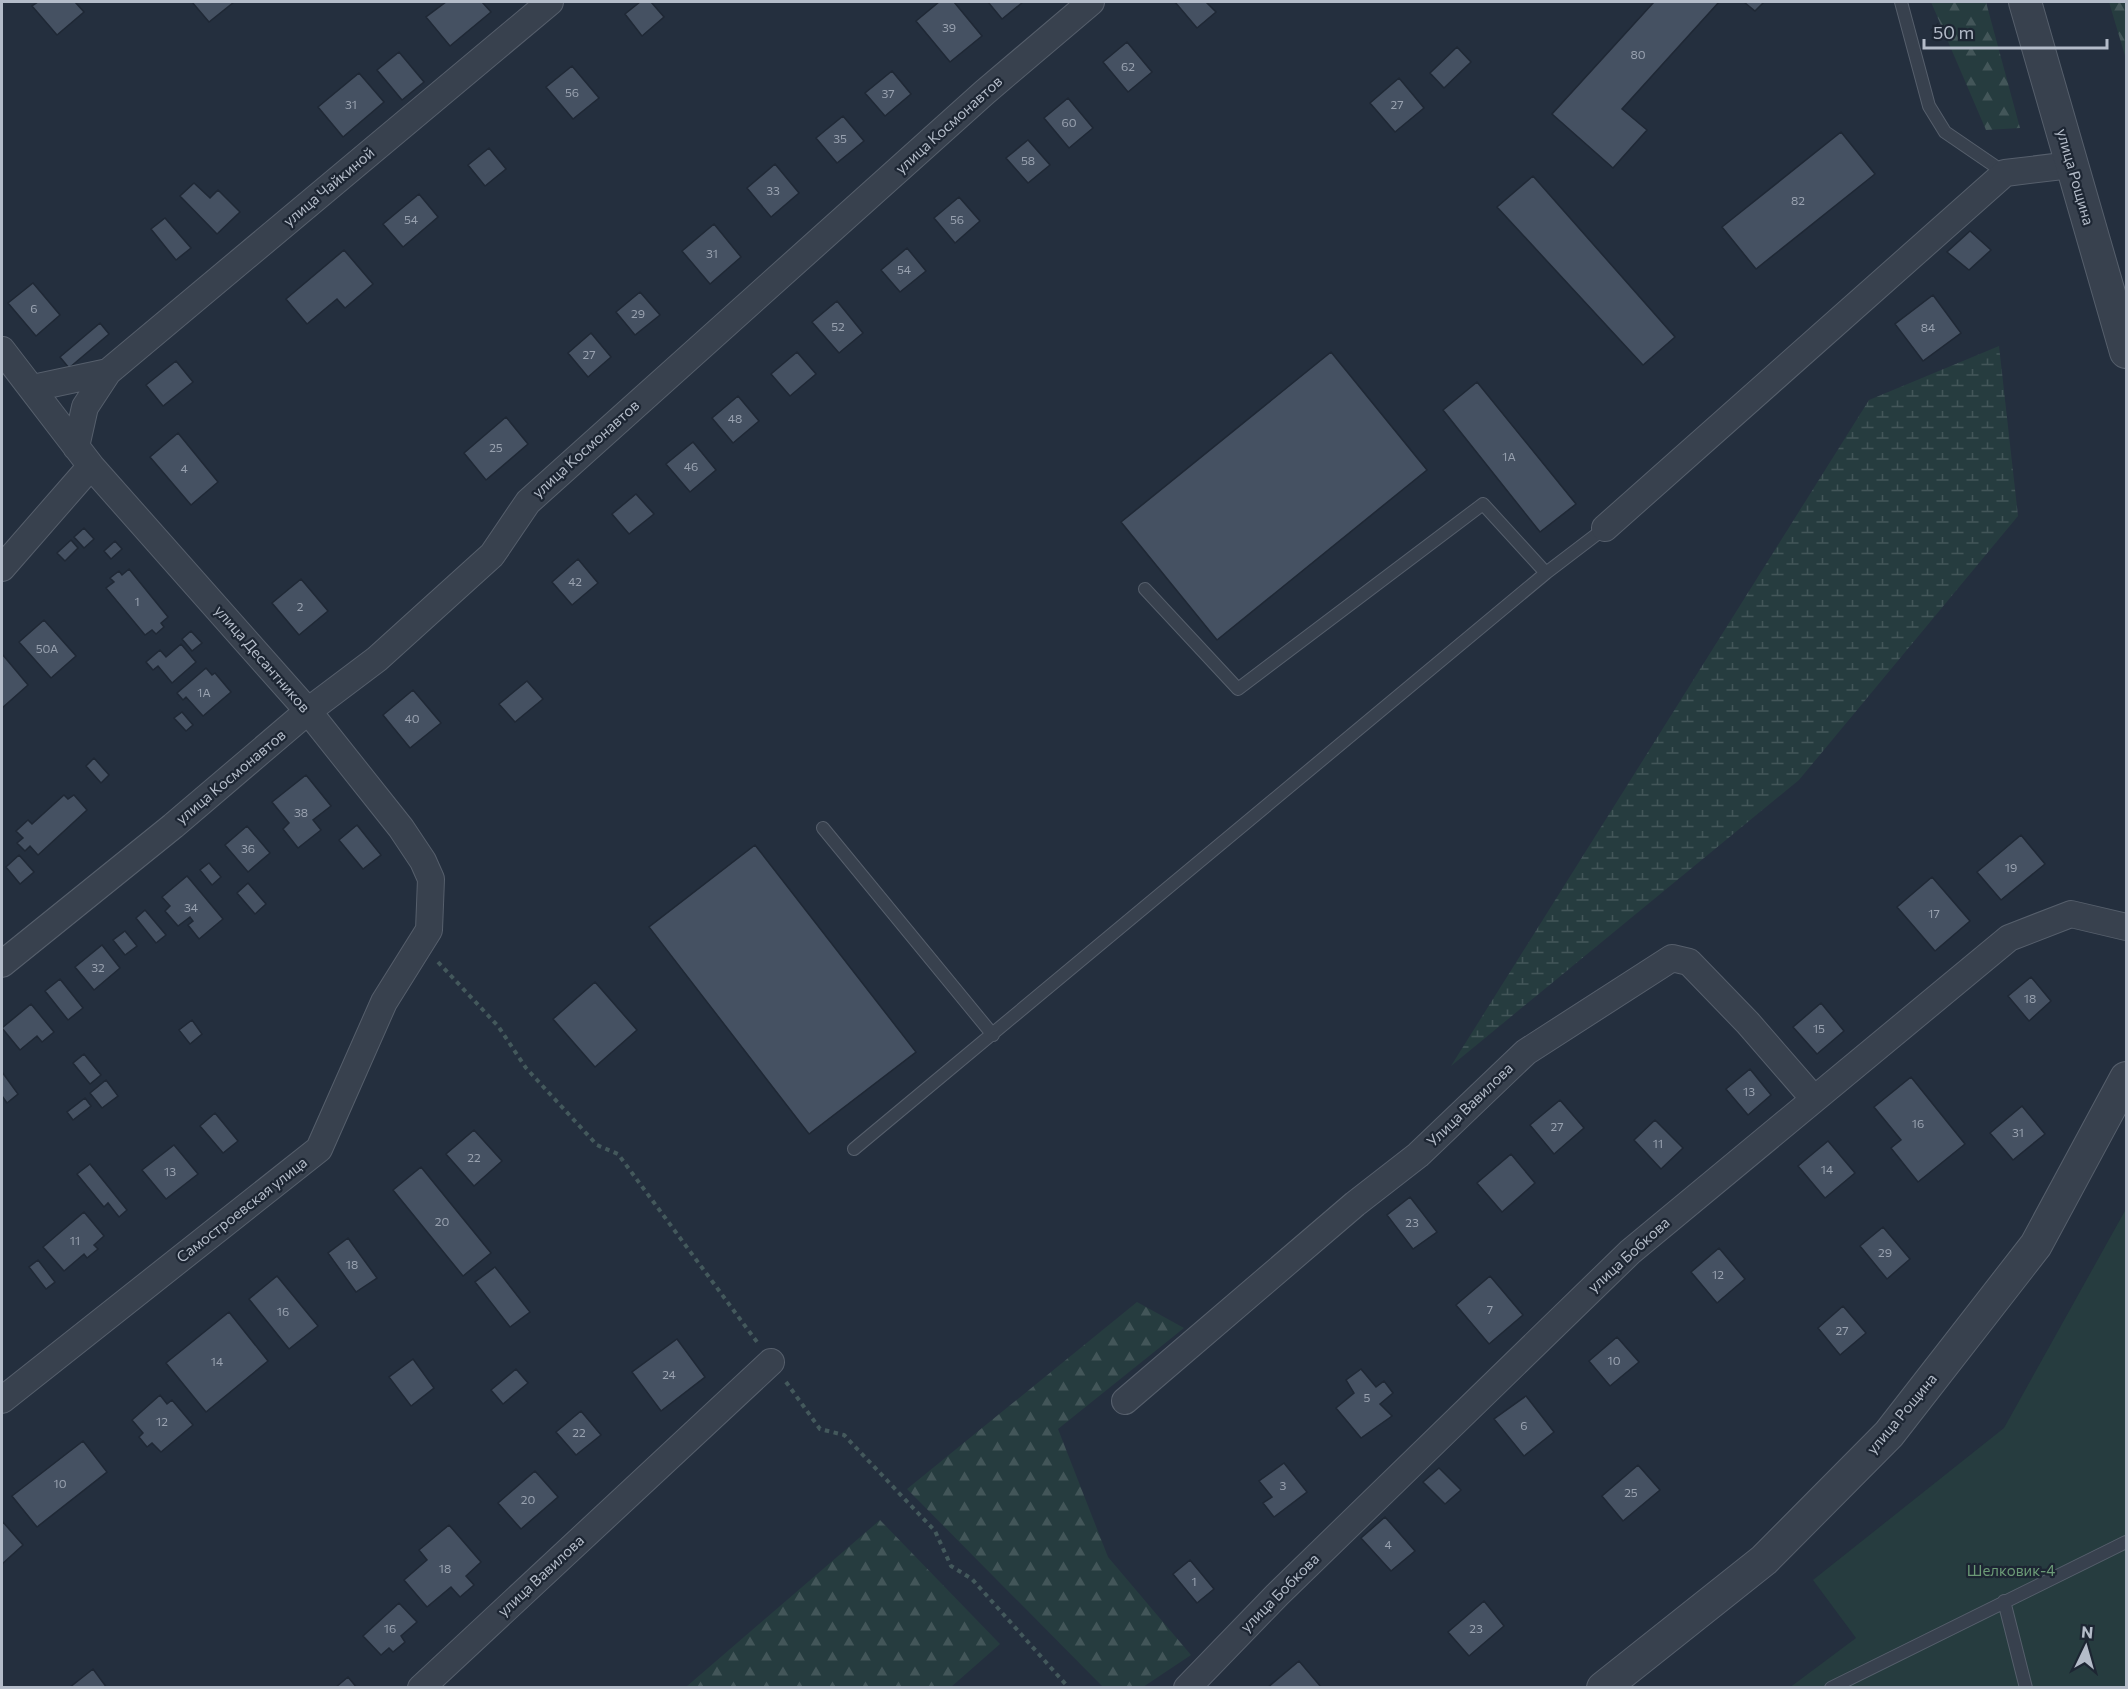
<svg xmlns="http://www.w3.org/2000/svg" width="2128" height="1689" viewBox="0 0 2128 1689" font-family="Commissioner,sans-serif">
  <defs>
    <pattern id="forest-firs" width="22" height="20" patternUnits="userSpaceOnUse" patternTransform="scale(1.5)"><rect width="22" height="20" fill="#263c3f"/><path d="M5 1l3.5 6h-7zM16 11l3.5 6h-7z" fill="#435659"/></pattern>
    <pattern id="wetland-marsh" width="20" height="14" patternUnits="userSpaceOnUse" patternTransform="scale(1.5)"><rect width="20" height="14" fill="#263c3f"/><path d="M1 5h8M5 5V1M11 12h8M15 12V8" fill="none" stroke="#435659"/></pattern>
  </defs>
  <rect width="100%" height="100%" fill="#242f3e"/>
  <path fill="url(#forest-firs)" d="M1931 2H1986L2020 128 1986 130Z
    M2109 2H2126V59Z
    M1137 1302 1184 1328 1058 1429 1108 1557 1191 1655 1143 1687H1103L907 1489Z
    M880 1520 1000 1644 951 1687H686Z"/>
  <path fill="url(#wetland-marsh)" d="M1999 346 2018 516 1799 780 1451 1066 1869 400Z"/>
  <path fill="#263c3f" d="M2126 1209V1687L1789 1688 1856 1638 1813 1580 2004 1428Z"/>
  <path fill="#455162" stroke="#1f2835" stroke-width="1.5" d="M38 2H75L84 12 57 35 32 6Z
    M192 2H234L209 22Z
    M446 2H482L491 12 450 46 426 17Z
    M640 2H651L664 17 642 36 625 14Z
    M939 2H954L982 36 950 62 916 21Z
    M988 2H1023L1002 19Z
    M1175 2H1206L1216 12 1197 28Z
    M1654 2H1719L1622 109 1647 130 1613 168 1552 114Z
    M1744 2H1764L1755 11Z
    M1127 42 1152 72 1128 92 1103 62Z
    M1457 47 1471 62 1444 88 1430 73Z
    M399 52 424 82 402 100 377 70Z
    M572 66 599 98 573 119 546 87Z
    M892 71 911 94 885 116 865 93Z
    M359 73 384 102 343 137 318 107Z
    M1399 78 1424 108 1395 132 1370 103Z
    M1068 98 1093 128 1069 148 1044 118Z
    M843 116 864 141 837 163 816 138Z
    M1841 132 1875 174 1756 269 1722 227Z
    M1028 140 1050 165 1028 183 1006 158Z
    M489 148 506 169 485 186 468 165Z
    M775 164 799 193 771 217 747 188Z
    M1533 176 1675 337 1643 365 1497 207Z
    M194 183 210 198 218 190 240 212 217 234 180 196Z
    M419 194 438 217 403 247 383 224Z
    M959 197 980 221 955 243 934 218Z
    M165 218 191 248 176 260 151 229Z
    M714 224 741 257 710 284 682 251Z
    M1970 231 1991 250 1969 270 1947 252Z
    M907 248 926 271 900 292 881 270Z
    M344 250 373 284 345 308 337 299 307 324 286 299Z
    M33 283 60 315 36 336 8 303Z
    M640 292 660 315 635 335 616 312Z
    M1933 295 1961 333 1923 361 1895 324Z
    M837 301 863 333 839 353 812 322Z
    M100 323 109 334 69 368 60 357Z
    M591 333 611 357 588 377 568 353Z
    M797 352 816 374 790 396 771 374Z
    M1331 352 1427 470 1217 640 1121 522Z
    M176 361 193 382 163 406 146 385Z
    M1477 382 1576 504 1540 532 1443 410Z
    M738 396 759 421 733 443 712 418Z
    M506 417 528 444 486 480 464 453Z
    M178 433 218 482 191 505 150 457Z
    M693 442 716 470 690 492 666 464Z
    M636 494 654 514 629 534 612 514Z
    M84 528 94 539 84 548 74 537Z
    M71 540 78 548 65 561 57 553Z
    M115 541 122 549 111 559 104 551Z
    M578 559 598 583 572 605 552 582Z
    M129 569 168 617 161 623 164 627 156 634 152 630 145 635 106 588 114 582 110 578 119 571 122 575Z
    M301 579 328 611 299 635 272 603Z
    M44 620 76 656 51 678 19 642Z
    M191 631 202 643 192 651 182 639Z
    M181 644 196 662 172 683 158 666 153 670 146 662 160 650 166 657Z
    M2 654 28 685 2 708Z
    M206 668 212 675 215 673 231 692 203 716 186 697 183 700 177 693Z
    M527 681 543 699 515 722 499 704Z
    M413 690 441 723 410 748 383 715Z
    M182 712 193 725 186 731 174 718Z
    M94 758 109 775 101 783 86 766Z
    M306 775 331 806 313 820 321 830 298 848 283 829 289 823 272 802Z
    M64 795 68 799 74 795 87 810 38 855 30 846 25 851 17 843 23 838 16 831 28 820 32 824Z
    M357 825 381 855 363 869 339 840Z
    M247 826 270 853 248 872 225 845Z
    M2021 835 2045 864 2001 900 1977 872Z
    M755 845 916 1052 809 1134 649 927Z
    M19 855 34 872 20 884 6 867Z
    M209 863 221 877 212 885 200 870Z
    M187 876 223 919 199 939 188 925 193 921 190 917 178 926 165 911 170 906 162 897Z
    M1932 877 1970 921 1935 951 1897 907Z
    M248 883 266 904 255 914 237 893Z
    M145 910 166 935 156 943 136 918Z
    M125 931 137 946 125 955 113 940Z
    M102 945 120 968 94 990 75 967Z
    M2031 977 2051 1001 2029 1021 2008 996Z
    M60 979 83 1008 68 1020 45 991Z
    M595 982 637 1030 595 1067 553 1019Z
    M1821 1003 1844 1031 1817 1054 1793 1027Z
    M31 1004 54 1032 42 1042 37 1036 20 1050 2 1028Z
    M192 1020 202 1034 190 1044 179 1030Z
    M84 1054 101 1075 90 1084 73 1063Z
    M1750 1069 1771 1095 1748 1115 1726 1089Z
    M2 1072 18 1094 7 1103 2 1096Z
    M1911 1077 1965 1144 1918 1182 1891 1148 1901 1140 1874 1107Z
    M106 1080 118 1096 102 1108 90 1093Z
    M85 1098 91 1106 73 1120 67 1112Z
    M1560 1100 1584 1128 1554 1154 1530 1125Z
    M2022 1106 2045 1134 2013 1160 1990 1133Z
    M215 1113 238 1141 223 1153 200 1126Z
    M1655 1120 1683 1148 1661 1169 1634 1140Z
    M474 1130 502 1161 474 1186 446 1154Z
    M1828 1141 1855 1173 1825 1198 1798 1166Z
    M174 1145 198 1174 166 1199 142 1170Z
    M1511 1154 1535 1183 1502 1212 1477 1183Z
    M90 1164 127 1210 119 1217 108 1203 104 1207 77 1174Z
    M421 1167 491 1253 463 1276 393 1190Z
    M1410 1197 1437 1232 1413 1249 1387 1215Z
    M84 1212 104 1236 94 1245 98 1249 87 1258 84 1254 64 1271 43 1247Z
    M1883 1227 1910 1259 1887 1279 1860 1246Z
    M348 1238 377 1278 356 1292 328 1253Z
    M1719 1248 1745 1279 1717 1303 1691 1272Z
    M38 1260 55 1282 46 1289 29 1267Z
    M495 1267 530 1312 510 1327 475 1282Z
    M277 1276 318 1326 289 1349 249 1299Z
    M1490 1276 1523 1315 1489 1344 1456 1305Z
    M1843 1306 1866 1333 1840 1355 1818 1328Z
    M229 1312 268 1361 206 1412 166 1363Z
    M1617 1337 1639 1362 1610 1386 1589 1361Z
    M677 1339 705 1377 661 1411 632 1372Z
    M413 1359 434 1388 411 1406 389 1377Z
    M516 1369 528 1383 503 1404 491 1390Z
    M1361 1369 1376 1387 1384 1381 1393 1393 1380 1404 1392 1416 1361 1438 1336 1408 1354 1393 1346 1380Z
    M160 1395 167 1404 172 1400 193 1425 161 1452 152 1443 147 1447 139 1437 143 1433 132 1420Z
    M1526 1396 1554 1432 1524 1456 1494 1419Z
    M581 1411 601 1435 576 1455 556 1432Z
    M83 1441 107 1472 37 1527 12 1496Z
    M1284 1463 1307 1492 1274 1517 1263 1503 1272 1497 1259 1481Z
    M1638 1465 1660 1490 1623 1521 1602 1496Z
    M1439 1468 1461 1490 1445 1504 1423 1482Z
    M535 1471 558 1497 521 1529 498 1503Z
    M1385 1517 1415 1551 1391 1571 1361 1538Z
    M2 1521 23 1545 2 1564Z
    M449 1525 481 1562 466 1576 474 1585 460 1597 451 1587 427 1607 404 1580 427 1560 419 1550Z
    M1190 1560 1214 1589 1197 1603 1173 1574Z
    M1484 1601 1504 1626 1469 1656 1448 1632Z
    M399 1603 417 1622 401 1636 405 1642 393 1652 389 1648 381 1655 363 1636Z
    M1299 1661 1321 1687 1267 1688Z
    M93 1669 107 1688H69Z
    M348 1677 357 1688H335Z"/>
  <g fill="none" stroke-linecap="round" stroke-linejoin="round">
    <g stroke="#565f6c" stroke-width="14">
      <path id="service" d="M1901 2 1929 106 1945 132 2005 173
        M1145 589 1238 689 1483 504 1546 573
        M823 828 993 1035
        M854 1149 1546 573 1605 528
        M2004 1601 2026 1688
        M1831 1688 2126 1542"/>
    </g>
    <g stroke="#565f6c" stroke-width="28">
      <path id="minor" d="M2 350 91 466 308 711 401 828 423 861 431 879 429 930 384 1002 319 1149 2 1400
        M33 388 108 372 550 2
        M76 447 85 407 108 372
        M1605 528 2005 173 2071 165
        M2 568 91 466
        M2 964 173 826 308 711 377 659 492 555 528 502 985 92 1091 2
        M1125 1401 1355 1204 1418 1155 1526 1052 1672 958 1689 962 1748 1023 1814 1099
        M421 1688 771 1362
        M1187 1688 1277 1595 1630 1252 2009 938 2071 914 2126 927"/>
    </g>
    <g stroke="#565f6c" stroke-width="34">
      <path id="tertiary" d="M2025 2 2126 352
        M1603 1688 1764 1560 1889 1434 2036 1245 2126 1078"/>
    </g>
    <path stroke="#44595c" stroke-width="4" stroke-dasharray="4.5 4.5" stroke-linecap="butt" d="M438 962 498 1026 526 1068 597 1145 618 1154 757 1342
      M786 1382 820 1429 844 1435 935 1531 951 1566 972 1579 1069 1688"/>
    <use href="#service" stroke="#38414e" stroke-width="12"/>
    <use href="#minor" stroke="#38414e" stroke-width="26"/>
    <use href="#tertiary" stroke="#38414e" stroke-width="32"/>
  </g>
  <g text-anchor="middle" stroke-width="4.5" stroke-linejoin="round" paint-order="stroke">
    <g font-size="12" fill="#98a1af">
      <text x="949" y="32">39</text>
      <text x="1638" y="59">80</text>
      <text x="1128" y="71">62</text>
      <text x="572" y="97">56</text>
      <text x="888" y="98">37</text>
      <text x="351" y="109">31</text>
      <text x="1397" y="109">27</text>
      <text x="1069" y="127">60</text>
      <text x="840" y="143">35</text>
      <text x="1028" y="165">58</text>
      <text x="773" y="195">33</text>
      <text x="1798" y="205">82</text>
      <text x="411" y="224">54</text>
      <text x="957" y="224">56</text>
      <text x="712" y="258">31</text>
      <text x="904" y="274">54</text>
      <text x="34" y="313">6</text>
      <text x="638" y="318">29</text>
      <text x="838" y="331">52</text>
      <text x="1928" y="332">84</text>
      <text x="589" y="359">27</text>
      <text x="735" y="423">48</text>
      <text x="496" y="452">25</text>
      <text x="1509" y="461">1А</text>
      <text x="691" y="471">46</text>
      <text x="184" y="473">4</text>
      <text x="575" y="586">42</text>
      <text x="137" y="606">1</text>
      <text x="300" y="611">2</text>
      <text x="47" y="653">50А</text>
      <text x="204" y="697">1А</text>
      <text x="412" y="723">40</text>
      <text x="301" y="817">38</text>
      <text x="248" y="853">36</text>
      <text x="2011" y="872">19</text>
      <text x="191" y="912">34</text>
      <text x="1934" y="918">17</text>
      <text x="98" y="972">32</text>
      <text x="2030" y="1003">18</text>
      <text x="1819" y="1033">15</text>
      <text x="1749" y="1096">13</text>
      <text x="1918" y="1128">16</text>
      <text x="1557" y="1131">27</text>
      <text x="2018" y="1137">31</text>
      <text x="1658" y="1148">11</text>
      <text x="474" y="1162">22</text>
      <text x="1827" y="1174">14</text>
      <text x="170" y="1176">13</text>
      <text x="442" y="1226">20</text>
      <text x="1412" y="1227">23</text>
      <text x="75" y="1245">11</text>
      <text x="1885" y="1257">29</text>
      <text x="352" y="1269">18</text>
      <text x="1718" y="1279">12</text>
      <text x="1490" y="1314">7</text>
      <text x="283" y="1316">16</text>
      <text x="1842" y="1335">27</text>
      <text x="1614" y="1365">10</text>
      <text x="217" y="1366">14</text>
      <text x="669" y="1379">24</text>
      <text x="1367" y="1402">5</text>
      <text x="162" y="1426">12</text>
      <text x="1524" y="1430">6</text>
      <text x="579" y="1437">22</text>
      <text x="60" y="1488">10</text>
      <text x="1283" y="1490">3</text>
      <text x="1631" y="1497">25</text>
      <text x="528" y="1504">20</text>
      <text x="1388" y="1549">4</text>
      <text x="445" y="1573">18</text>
      <text x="1194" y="1586">1</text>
      <text x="390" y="1633">16</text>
      <text x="1476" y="1633">23</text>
    </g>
    <g font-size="15" fill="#b4bcc9" stroke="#1d2633">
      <text transform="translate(949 125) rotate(-42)" y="5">улица Космонавтов</text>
      <text transform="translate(2075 177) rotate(74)" y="5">улица Рощина</text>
      <text transform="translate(329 187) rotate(-40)" y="5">улица Чайкиной</text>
      <text transform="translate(586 449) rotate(-42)" y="5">улица Космонавтов</text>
      <text transform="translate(262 659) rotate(49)" y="5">улица Десантников</text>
      <text transform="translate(231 777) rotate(-40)" y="5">улица Космонавтов</text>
      <text transform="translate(1470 1105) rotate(-44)" y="5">Улица Вавилова</text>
      <text transform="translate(242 1210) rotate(-38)" y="5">Самостроевская улица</text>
      <text transform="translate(1629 1255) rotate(-42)" y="5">улица Бобкова</text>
      <text transform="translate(1902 1414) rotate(-50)" y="5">улица Рощина</text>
      <text transform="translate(541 1576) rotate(-43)" y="5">улица Вавилова</text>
      <text transform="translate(1280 1593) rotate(-45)" y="5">улица Бобкова</text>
    </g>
    <g font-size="15" fill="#6b9a76" stroke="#1d2633">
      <text x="2011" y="1576">Шелковик-4</text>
    </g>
  </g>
  <rect width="2128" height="1689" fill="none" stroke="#b4bcc9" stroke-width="6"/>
  <g transform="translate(2086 1647) rotate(5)" stroke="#1d2633" stroke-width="4.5" paint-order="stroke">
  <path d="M0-4.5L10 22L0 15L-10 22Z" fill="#b4bcc9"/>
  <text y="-9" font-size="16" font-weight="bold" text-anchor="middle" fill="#b4bcc9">N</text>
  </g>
  <path d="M1924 39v9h183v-9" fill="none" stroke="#b4bcc9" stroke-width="3"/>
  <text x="1933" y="39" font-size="18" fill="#b4bcc9" stroke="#1d2633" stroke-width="4.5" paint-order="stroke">50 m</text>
</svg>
